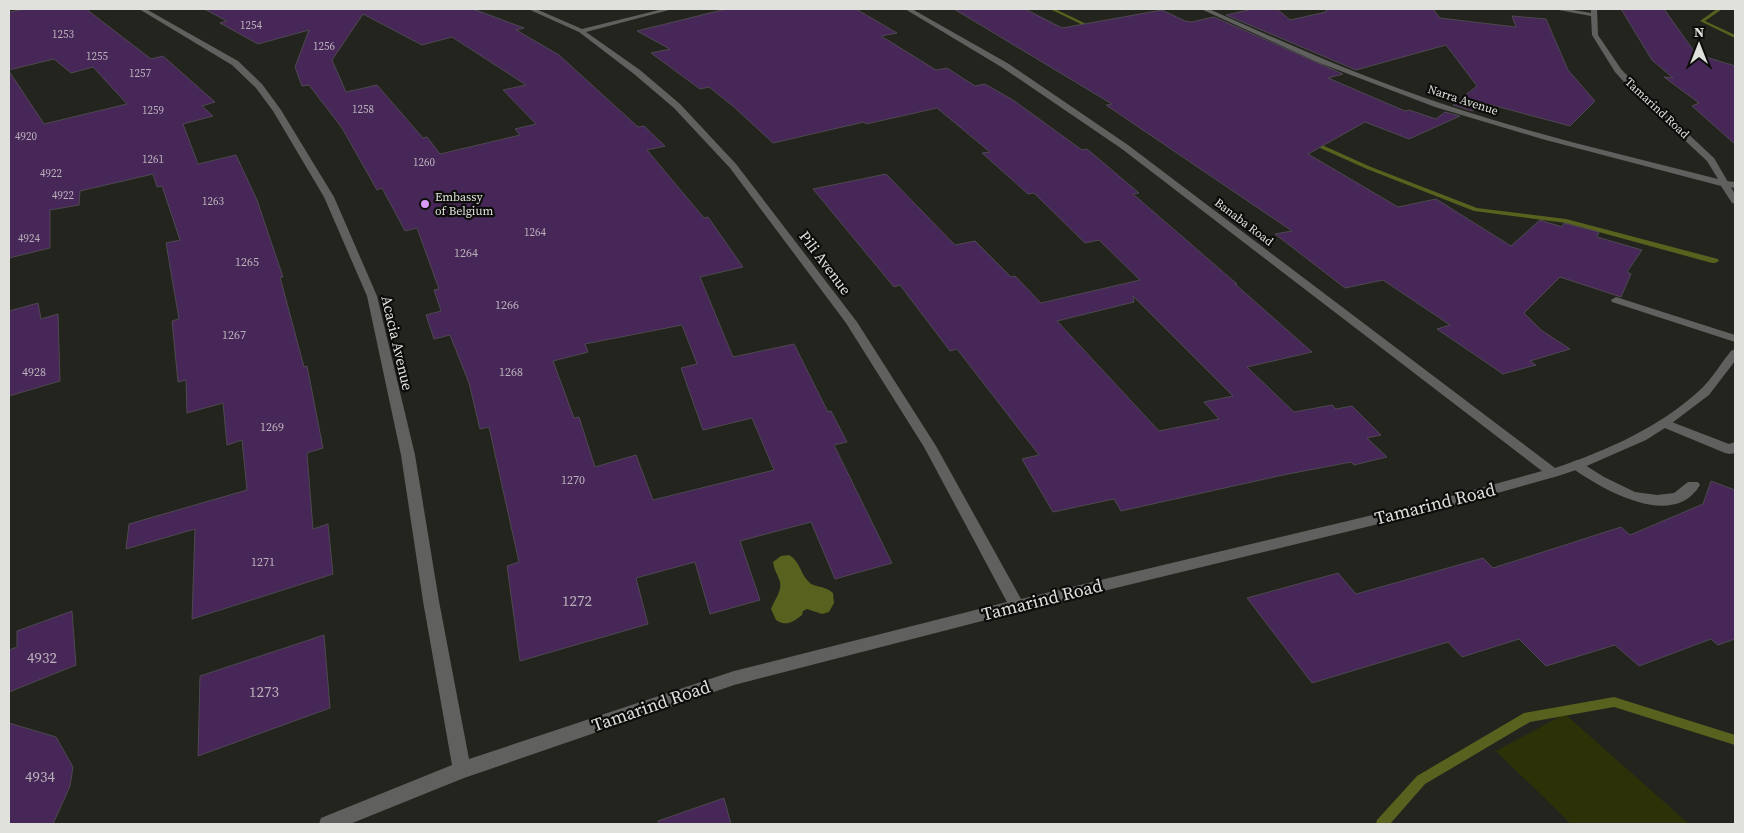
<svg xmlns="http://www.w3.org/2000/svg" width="1744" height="833" viewBox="0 0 1744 833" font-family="'Source Serif 4',serif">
  <rect width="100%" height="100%" fill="#23241e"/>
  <path fill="#2c3107" d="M1565 714 1689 824H1571L1496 751Z"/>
  <path fill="#58611d" d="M789 555C800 561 800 573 808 581 813 588 825 585 833 593L834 603 829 612 822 614 807 609 803 611 802 615C793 622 786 627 776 620L771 609C774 600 782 592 780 582 778 575 774 570 773 562L781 556Z"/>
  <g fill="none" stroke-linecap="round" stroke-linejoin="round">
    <path fill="#58611d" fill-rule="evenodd" d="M1050 9H1055L1097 29 1093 30Z
      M1717 9H1722L1705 21 1735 35V38L1700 21Z
      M1309 141H1313L1371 167 1477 208 1566 219 1718 259 1719 261 1715 263H1712L1566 223 1474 211 1367 169 1309 143Z
      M1614 697 1735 735V745L1614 707 1530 722 1425 784 1390 824H1376L1377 820 1417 776 1524 713Z"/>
  </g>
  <path fill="#472757" stroke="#4d4950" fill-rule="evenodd" d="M26 9H86L151 59 163 56 215 102 202 106 213 116 183 124 198 164 236 155 257 200 283 277H280L304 367 307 366 323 448 307 453 313 529 328 524 333 574 192 619 195 529 126 549 129 524 247 490 242 440 227 445 223 403 187 413 186 380 178 382 172 321 179 319 166 243 180 240 162 186 157 187 153 174 80 191 79 205 50 210V248L9 258V71L44 124 127 104 93 67 71 73 54 59 9 70V12Z
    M204 9H473L524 28 516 30 559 55 638 127 644 126 665 146 647 150 704 218 708 217 743 267 700 277 733 357 794 344 828 412 831 411 847 442 834 445 892 563 835 579 811 522 740 541 760 600 710 614 695 562 636 578 648 624 520 661 507 566 519 562 489 427 480 429 469 383 450 335 434 339 426 315 441 311 434 290 439 289 417 228 405 231 382 188 377 190 342 128 309 85 302 86 295 67 309 30 258 44 220 23 227 21ZM363 14 422 45 452 37 526 85 503 90 536 124 515 129 520 135 440 154 427 137 423 138 377 85 346 92 332 60ZM682 325 697 364 681 368 703 430 752 418 774 470 653 500 636 455 595 467 579 417 574 418 553 361 588 352 585 344Z
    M726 9H856L897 33 881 36 936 70 947 68 975 86 985 84 1013 100 1082 150 1087 149 1139 193 1133 194 1237 284H1235L1312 352 1247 367 1294 412 1332 405 1336 409 1352 406 1381 435 1367 438 1387 457 1354 465 1351 462 1283 475 1121 511 1114 499 1053 512 1022 459 1039 455 957 349 950 351 900 285 894 287 813 189 886 174 955 245 975 241 1011 277 1015 276 1041 303 1140 280 1099 240 1085 243 1034 193 1028 194 982 153 990 152 937 108 866 124 864 122 773 143 734 107 709 87 700 89 651 53 670 49 637 31ZM1133 296 1233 396 1204 402 1219 419 1159 431 1057 321 1134 302Z
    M954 9H1025L1062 28 1162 10 1185 21 1191 22 1214 17 1343 74 1328 78 1405 111 1409 110 1436 119 1445 112 1460 116 1409 139 1365 122 1308 154 1398 207 1436 199 1511 246 1540 220 1562 227 1564 223 1599 232 1597 237 1642 250 1627 272 1631 274 1621 297 1560 277 1524 313 1541 330 1570 349 1530 361 1536 365 1503 374 1437 329 1450 325 1383 280 1345 288 1275 234 1292 231 1106 105 1112 104Z
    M1253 9H1277L1290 20 1326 12V9H1433L1440 18 1516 27 1512 16 1546 19 1568 70 1595 101 1570 126 1488 104 1472 111 1453 105 1477 86 1446 45 1356 70 1226 15Z
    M1621 9H1664L1696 54 1735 66V144L1692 106 1699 103 1664 77 1673 78 1652 60Z
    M38 303 41 319 58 314 60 381 9 396V311Z
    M1711 481 1735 490V639L1718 645 1711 639 1639 666 1615 645 1546 666 1519 639 1462 657 1448 642 1312 683 1247 598 1338 573 1356 594 1483 558 1493 568 1621 527 1630 535 1703 504Z
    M72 611 76 665 9 692V650L17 647V631Z
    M324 635 330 708 198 756 200 676Z
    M9 723 56 737 73 767 70 786 53 824H9Z
    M724 798 731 824H659L658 821Z"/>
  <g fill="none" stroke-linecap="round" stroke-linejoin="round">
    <path fill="#60615e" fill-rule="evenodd" d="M1726 181 1735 182V188L1723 186V182Z
      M1616 297 1735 335V342L1612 302 1611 300Z
      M1664 419 1729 444 1735 442V453L1730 454 1725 453 1660 426 1658 423Z
      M1577 460 1604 477 1635 492 1657 495 1674 493 1688 482H1698L1700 485C1673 531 1602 489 1572 468L1570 465 1572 462Z"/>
    <path fill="#60615e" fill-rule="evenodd" d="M139 9H146L238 61 262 84 281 110 334 197 377 296 415 455 439 601 469 759 734 671 1007 602 924 447 846 323 730 168 674 108 634 74 579 32 528 9H536L582 29 663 9H673L586 32 640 70 680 104 736 164 857 322 936 446 1021 599 1444 498 1542 471 1122 149 1003 68 905 9H912L1009 64 1128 145 1555 468C1606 451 1660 427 1700 390 1712 379 1721 363 1731 351L1735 349V361L1709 395 1668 426 1646 440 1582 468 1558 476 1444 508 1017 612 734 685 464 778 350 824H319L321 818 452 765 423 601 401 455 367 296 324 197 273 111 256 88 232 65Z
      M1201 9H1209C1285 43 1361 77 1440 103 1531 134 1625 155 1718 179L1707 161 1633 92 1615 72 1592 35 1591 16 1553 9H1567L1591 13V9H1597L1598 35 1621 69 1639 88 1714 158 1735 194V204L1732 203 1721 186 1542 139 1435 107 1317 62Z"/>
  </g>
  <circle fill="#d89af8" stroke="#0c0d0a" stroke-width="2" cx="425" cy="204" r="5"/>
  <g text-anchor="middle" stroke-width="4.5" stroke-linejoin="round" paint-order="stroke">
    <g font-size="11" fill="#bab2bb">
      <text x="251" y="29">1254</text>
      <text x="63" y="38">1253</text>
      <text x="324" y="50">1256</text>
      <text x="97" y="60">1255</text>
      <text x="140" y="77">1257</text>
      <text x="363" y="113">1258</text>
      <text x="153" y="114">1259</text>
      <text x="26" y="140">4920</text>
      <text x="153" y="163">1261</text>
      <text x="424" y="166">1260</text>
      <text x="51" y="177">4922</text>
      <text x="63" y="199">4922</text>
      <text x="213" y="205">1263</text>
      <text x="535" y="236">1264</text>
      <text x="29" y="242">4924</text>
    </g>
    <g font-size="12" fill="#e0e1dc" stroke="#0c0d0a">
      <text transform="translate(1463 100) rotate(18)" y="4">Narra Avenue</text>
      <text transform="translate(1657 108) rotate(43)" y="4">Tamarind Road</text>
      <text transform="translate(1244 222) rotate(37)" y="4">Banaba Road</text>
    </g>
    <g font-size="12" fill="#e0e1dc" stroke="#0c0d0a" text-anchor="start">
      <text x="435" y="201">Embassy<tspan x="435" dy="14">of Belgium</tspan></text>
    </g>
    <g font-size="12" fill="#bab2bb">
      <text x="466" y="257">1264</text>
      <text x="247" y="266">1265</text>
      <text x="507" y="309">1266</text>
      <text x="234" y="339">1267</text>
      <text x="34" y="376">4928</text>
      <text x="511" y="376">1268</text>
      <text x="272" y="431">1269</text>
      <text x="573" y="484">1270</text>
      <text x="263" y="566">1271</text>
    </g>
    <g font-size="15" fill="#e0e1dc" stroke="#0c0d0a">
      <text transform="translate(825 263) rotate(53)" y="5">Pili Avenue</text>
      <text transform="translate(397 343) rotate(77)" y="5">Acacia Avenue</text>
    </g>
    <g font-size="15" fill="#bab2bb">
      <text x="577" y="606">1272</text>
      <text x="42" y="663">4932</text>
      <text x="264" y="697">1273</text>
      <text x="40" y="782">4934</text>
    </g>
    <g font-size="18" fill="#e0e1dc" stroke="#0c0d0a">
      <text transform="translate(1435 504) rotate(-14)" y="6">Tamarind Road</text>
      <text transform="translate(1042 600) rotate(-14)" y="6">Tamarind Road</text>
      <text transform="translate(651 706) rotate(-19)" y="6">Tamarind Road</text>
    </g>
  </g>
  <rect width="1744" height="833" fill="none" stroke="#e0e1dc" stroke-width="20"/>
  <g transform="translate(1699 45)" stroke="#0c0d0a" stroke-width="4" paint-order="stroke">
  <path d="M0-4L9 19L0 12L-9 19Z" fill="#e0e1dc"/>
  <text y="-8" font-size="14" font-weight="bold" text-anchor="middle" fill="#e0e1dc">N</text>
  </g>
</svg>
